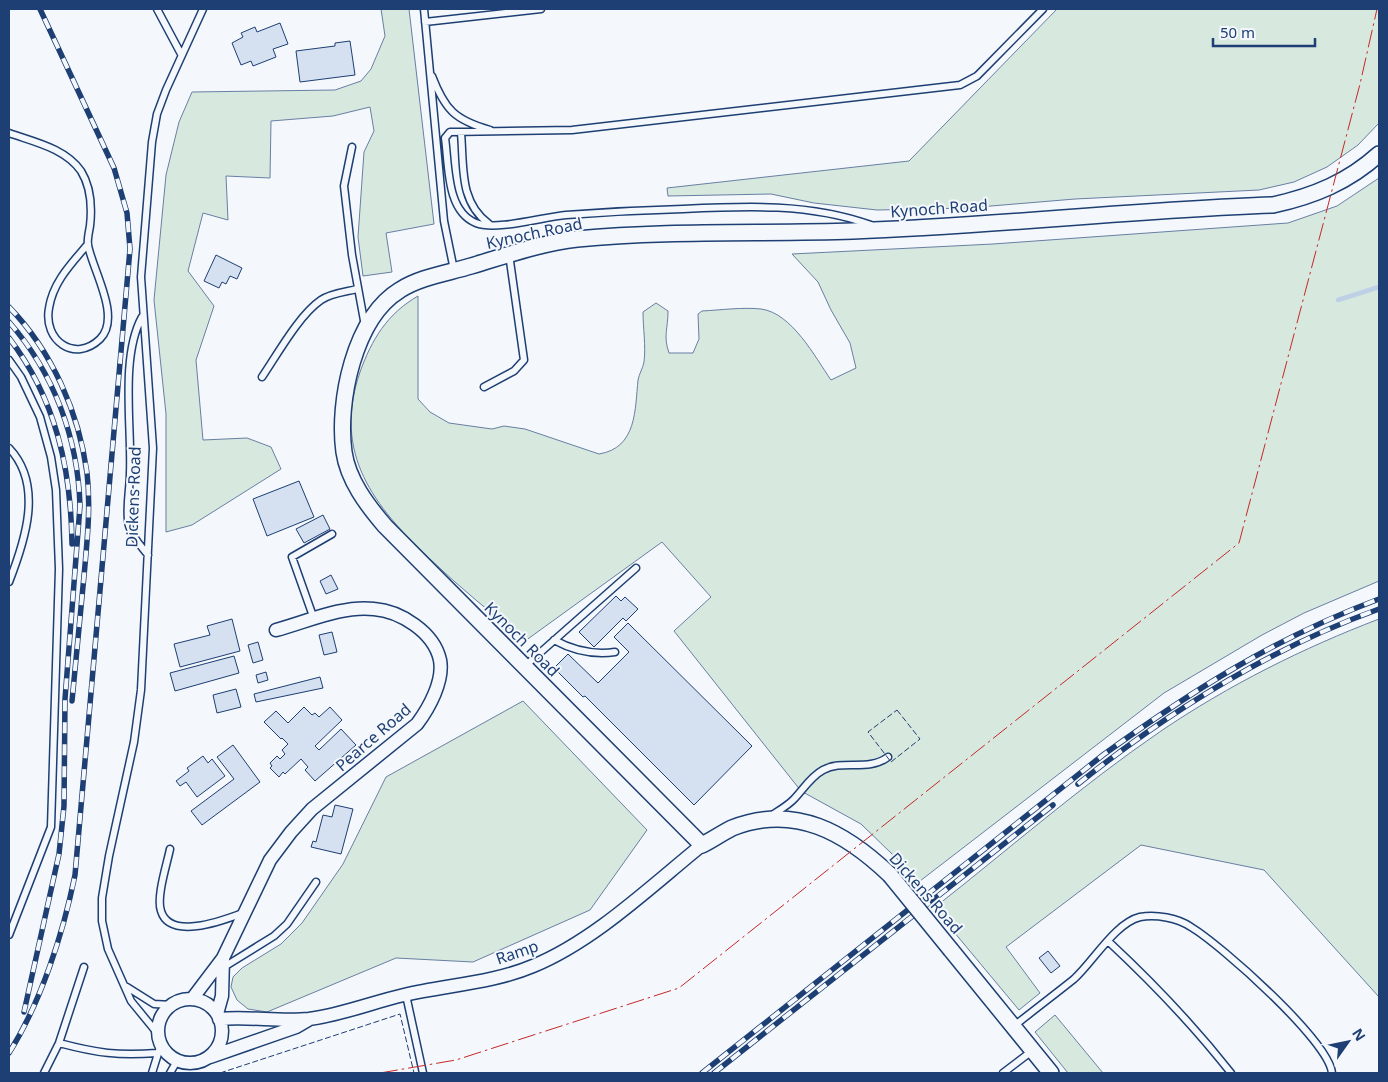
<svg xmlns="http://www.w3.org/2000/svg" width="1388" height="1082" viewBox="0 0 1388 1082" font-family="'Noto Sans',sans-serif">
  <rect width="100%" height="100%" fill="#f4f7fb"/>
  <path fill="#d7e8df" stroke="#687fa3" d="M381 9H409L434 224 386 233 392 272 363 276 358 237 364 152 374 131 370 107 333 116 271 121 270 178 226 176 228 220 203 213 188 271 214 306 196 360 203 440 247 438 271 447 281 469 192 525 166 532V414L154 300 166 175 179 122 192 92 335 90 361 81 371 69 385 36Z
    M1057 9H1379V123L1358 145 1327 167 1294 182 1259 190 1075 199 967 208 877 210 814 203 771 194 668 196 667 188 909 161Z
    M1379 178V581L1304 613 1262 635 1164 693 920 881 861 824 801 791 674 631 711 597 662 542 525 641C493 614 460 588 430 559 374 506 332 454 360 372 372 339 387 314 418 296V399L430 412 449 423 492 429 504 426 525 429 599 454C637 448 635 409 638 380 639 374 643 368 644 362 646 346 643 328 643 312L656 303 668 311C668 329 663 336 669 353H693L699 339 698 314 702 311C721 310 743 307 761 309 792 313 815 357 831 380L856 368 850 343 831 310 818 282 792 254 993 244 1288 223 1337 206Z
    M1379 619V997L1264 870 1141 845 1006 947 1040 993 1019 1010 934 908C1009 849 1082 785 1161 731 1229 685 1303 648 1379 619Z
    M523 701 647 830 590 910 473 962 396 958 267 1012 248 1009 237 1000 231 987 233 977 242 968 281 944 302 923 343 864 386 777Z
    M1055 1015 1103 1073H1068L1035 1032Z"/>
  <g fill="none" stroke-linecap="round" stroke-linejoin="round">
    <path stroke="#bed0e5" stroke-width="4.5" d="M1338 300 1379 287"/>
  </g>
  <path fill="#d5e0f0" stroke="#1d3f73" d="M280 23 288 44 273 49 276 57 253 66 251 61 241 65 232 43 243 37 241 33 255 27 257 32Z
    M350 41 355 75 300 82 296 51 335 46V43Z
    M216 255 242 268 237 279 230 276 226 284 222 282 219 288 204 281Z
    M299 481 314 517 267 536 253 499Z
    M323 515 330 529 304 543 296 529Z
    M331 575 338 589 326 594 320 581Z
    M616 596 621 601 625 597 638 609 626 621 623 618 594 647 579 632Z
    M232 619 240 651 180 667 174 644 210 635 207 626Z
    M628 623 752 746 694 805 585 696 583 697 554 668 568 654 598 683 629 652 614 637Z
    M332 632 337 652 324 655 319 635Z
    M258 642 263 660 253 663 248 645Z
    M234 656 239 673 175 691 170 673Z
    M266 672 268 680 258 683 256 675Z
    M320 677 323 688 256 702 254 694Z
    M236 689 241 707 217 713 213 695Z
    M304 707 312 715 315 713 319 717 330 707 342 720 315 746 319 750 341 729 356 745 315 781 305 770 308 767 301 759 285 774 283 772 279 777 270 768 272 766 270 763 277 756 280 759 285 754 282 750 288 744 282 738 281 739 264 722 276 711 288 723Z
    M233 745 260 782 202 825 191 811 234 779 217 757Z
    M203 756 208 763 212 759 225 776 197 797 186 782 180 786 176 781 189 771 187 768Z
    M335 805 353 809 341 854 311 847 313 841 316 842 323 815 332 817Z
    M1048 951 1060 966 1051 973 1039 958Z"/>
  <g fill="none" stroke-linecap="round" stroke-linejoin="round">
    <g stroke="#1d3f73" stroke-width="9">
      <path id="service" d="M157 9 181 54
        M424 9 444 221 454 270
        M425 22 541 9
        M432 76C445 110 455 120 490 130
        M9 133C34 142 65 148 81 171 91 187 92 208 90 226 89 232 87 240 88 245 92 269 122 317 100 339 75 363 43 341 49 308 53 282 71 264 88 244
        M461 133C464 167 459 202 489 224
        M352 147 344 186 352 255 365 326
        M871 225C810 203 746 206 683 209 644 210 605 212 566 215 543 217 496 231 476 223 446 211 449 165 445 138L450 132 572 130 960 85 977 76 1043 9
        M142 317C120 357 132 427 130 473 130 490 125 510 129 526 132 537 141 546 148 555
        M9 360 21 377 40 417 51 457 56 490 59 569 51 827 9 935
        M262 377C277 355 299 315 321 300 331 293 345 292 357 289
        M484 387 514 371 524 360 509 254
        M9 448C44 485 25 541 9 582
        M314 619 292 557 332 534
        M554 640C574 651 593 655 615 652
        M525 666 636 568
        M771 816C778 811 787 806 793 800 803 790 810 777 823 770 843 759 868 772 888 757
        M170 849C167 864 156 897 161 911 170 941 224 920 243 913
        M1109 942C1153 983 1194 1026 1231 1073
        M224 967 274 936 287 924 316 882
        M127 987 154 1004 172 1005
        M406 995 423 1073
        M1014 1026C1034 1010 1054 995 1074 979 1093 962 1115 923 1140 917 1156 914 1178 918 1191 927 1221 945 1329 1041 1332 1073
        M158 1034 131 1001 108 949 102 921V898L109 856 134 742 141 690 153 448 141 277 152 142 157 114 166 90 203 9
        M59 1043C97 1053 118 1056 157 1053
        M44 1073 59 1043 84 967
        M152 1073 161 1044
        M170 1073 177 1061
        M1003 1073 1032 1051"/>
    </g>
    <g stroke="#1d3f73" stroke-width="15">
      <path id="minor" d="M192 999 223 958 270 860 291 832 312 809 417 724C429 708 444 681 440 660 434 632 400 611 374 609 343 605 306 622 276 630
        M158 1031a32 32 0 1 1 64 0a32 32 0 1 1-64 0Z
        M217 1014 222 996 223 958
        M219 1019C249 1016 279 1022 309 1019 341 1015 373 1002 404 995 447 985 493 983 533 966 594 941 650 887 702 845
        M210 1057 296 1027 308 1020"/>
    </g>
    <g stroke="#1d3f73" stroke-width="18">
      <path id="tertiary" d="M890 875C846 833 795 803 732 828 722 833 712 840 702 845L385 526C367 505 348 480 344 452 337 402 354 318 400 290 420 277 448 273 471 266 505 256 541 243 577 239 669 230 761 234 853 231 993 226 1133 210 1273 205 1314 196 1348 182 1379 154
        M951 950 1051 1073"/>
    </g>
    <use href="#service" stroke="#f4f7fb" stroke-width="6"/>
    <use href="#minor" stroke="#f4f7fb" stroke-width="12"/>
    <use href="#tertiary" stroke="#f4f7fb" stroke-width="15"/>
    <g stroke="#1d3f73" stroke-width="5.5">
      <path id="rail" d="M9 307C52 351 79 413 87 473 91 507 87 542 84 576 80 617 76 659 72 701
        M9 322C54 373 78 438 80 506L65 699 64 806 59 854 24 1012
        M9 338C56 399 71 469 72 544
        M1078 784C1168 712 1271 648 1379 609
        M9 1053C41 1002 63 934 75 875L130 249 127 213 114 168 40 9
        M702 1073 1103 755C1193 690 1275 638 1379 599
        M714 1073 1053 805"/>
    </g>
    <use href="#rail" stroke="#f4f7fb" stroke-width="4" stroke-dasharray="11" stroke-linecap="butt"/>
    <g stroke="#1d3f73" stroke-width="18" stroke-linecap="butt">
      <path id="tertiary-bridge" d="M890 875 951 950"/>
    </g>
    <use href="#tertiary-bridge" stroke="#f4f7fb" stroke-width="15"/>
    <path stroke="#1d3f73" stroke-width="1" stroke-dasharray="6 2.5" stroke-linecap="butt" d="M897 710 920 739 891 762 868 732Z
      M220 1073 400 1014 414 1073"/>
    <path stroke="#c62828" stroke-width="1" stroke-dasharray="18 4 2.5 4" stroke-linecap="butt" d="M380 1073 456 1060 679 988 1239 543 1360 84 1377 9"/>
  </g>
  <g text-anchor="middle" stroke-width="4" stroke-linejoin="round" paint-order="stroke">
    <g font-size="16" fill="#1d3f73" stroke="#f4f7fb">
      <text transform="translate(939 208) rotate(-4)" y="6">Kynoch Road</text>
      <text transform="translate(534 233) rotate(-12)" y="6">Kynoch Road</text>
      <text transform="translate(133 497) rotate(-88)" y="6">Dickens Road</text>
      <text transform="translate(522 639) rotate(45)" y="6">Kynoch Road</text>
      <text transform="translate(373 737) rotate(-41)" y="6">Pearce Road</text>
      <text transform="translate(926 893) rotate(49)" y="6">Dickens Road</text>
      <text transform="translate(517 952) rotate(-19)" y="6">Ramp</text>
    </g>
  </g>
  <rect width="1388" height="1082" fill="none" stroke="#1d3f73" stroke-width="20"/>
  <g transform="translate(1348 1042) rotate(57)" stroke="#f4f7fb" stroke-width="4" paint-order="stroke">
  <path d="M0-4L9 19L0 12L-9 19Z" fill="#1d3f73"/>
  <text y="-8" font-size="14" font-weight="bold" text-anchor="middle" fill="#1d3f73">N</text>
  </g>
  <path d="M1213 38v8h102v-8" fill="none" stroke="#1d3f73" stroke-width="2.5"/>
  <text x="1220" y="38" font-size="15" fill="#1d3f73" stroke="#f4f7fb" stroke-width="4" paint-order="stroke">50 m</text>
</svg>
